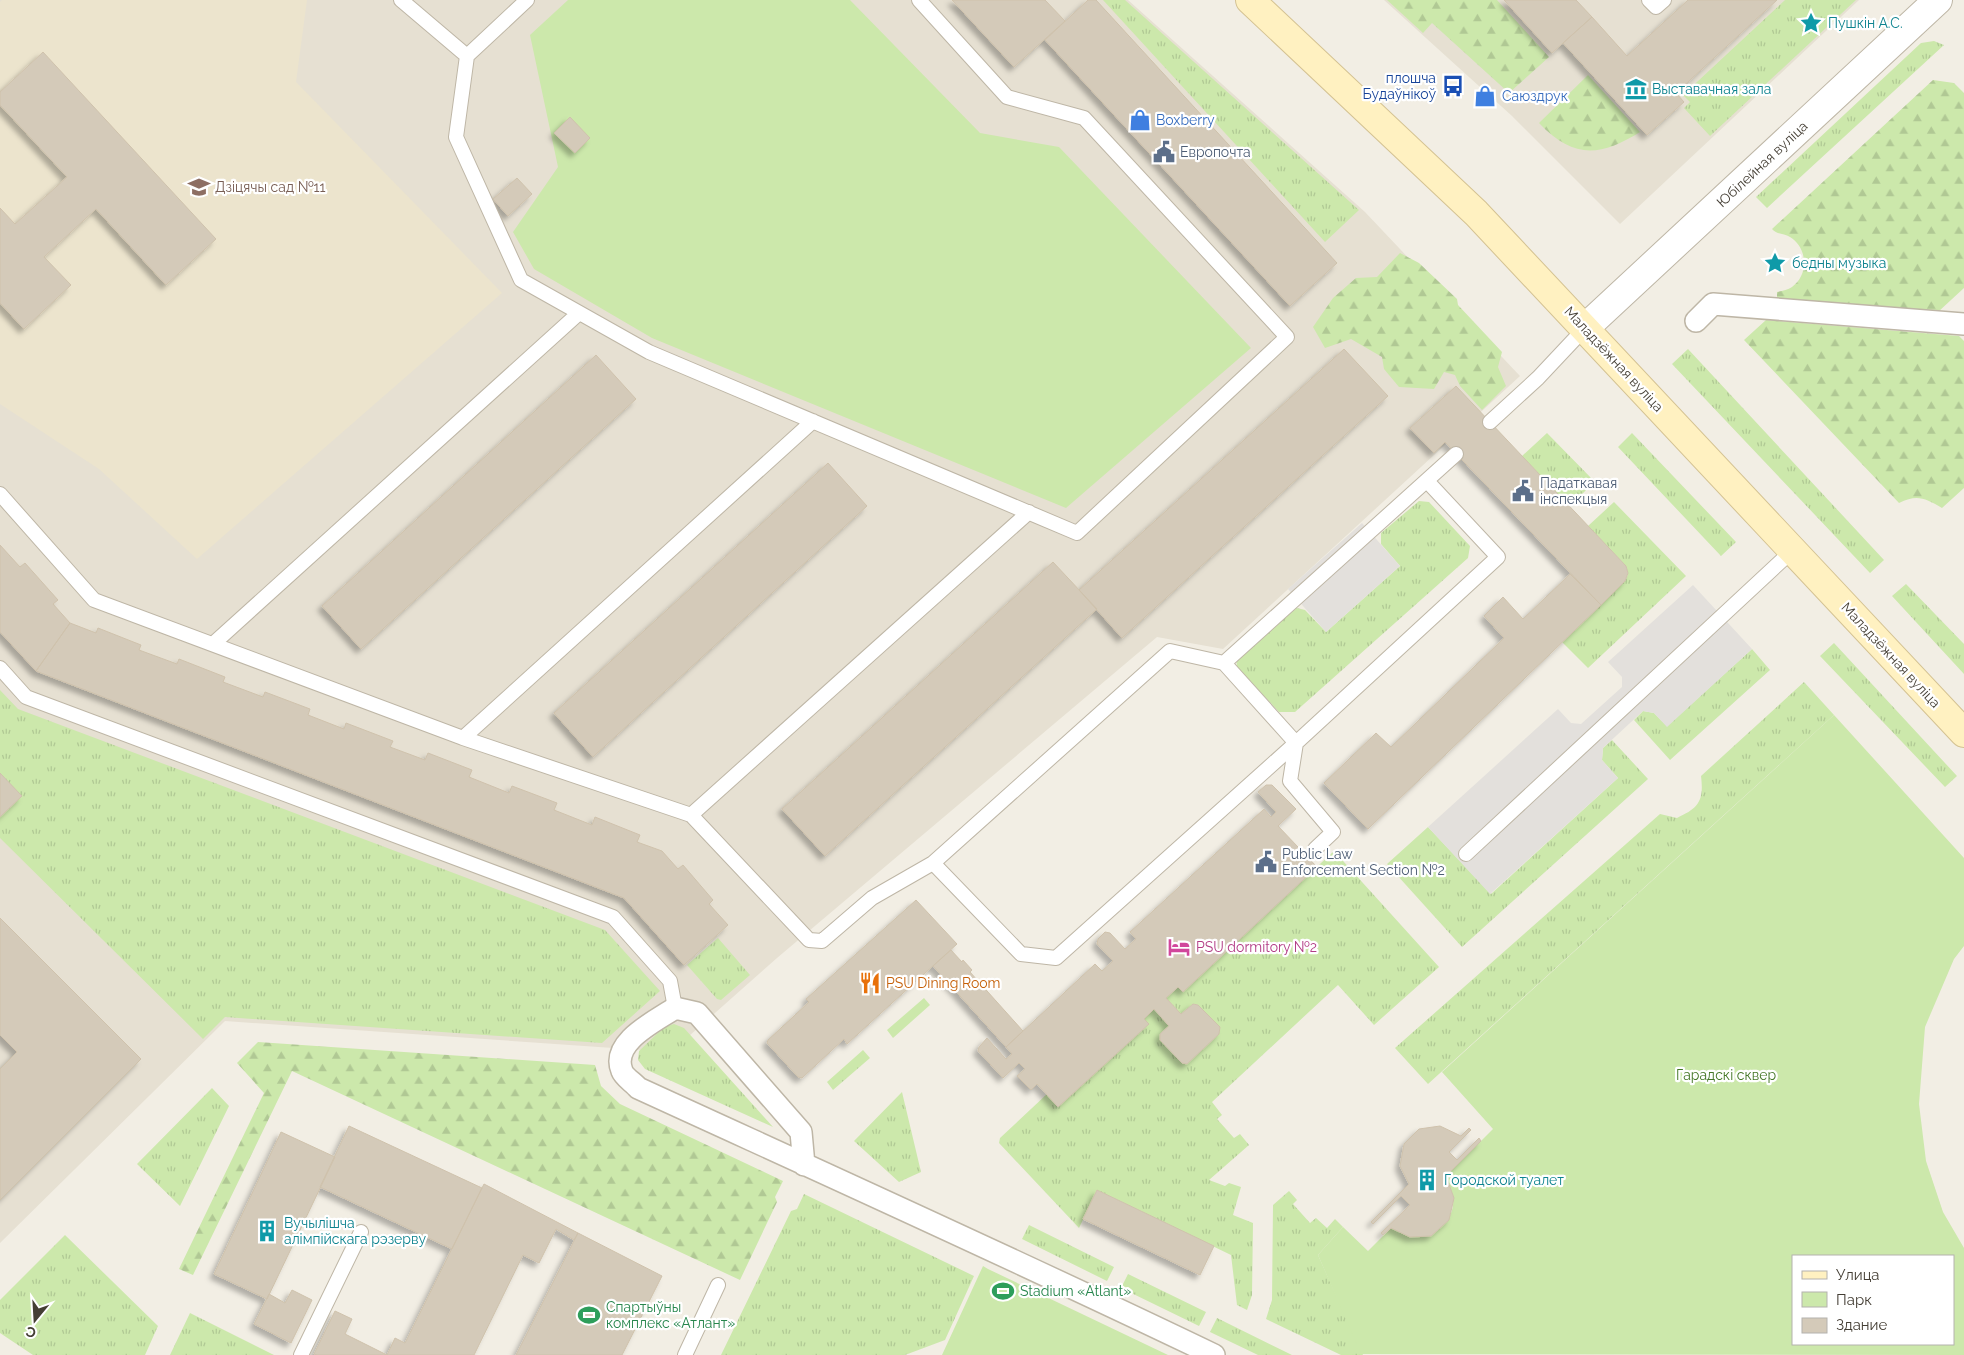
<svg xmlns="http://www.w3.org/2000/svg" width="1964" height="1355" viewBox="0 0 1964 1355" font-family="Raleway,sans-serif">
  <defs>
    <pattern id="grass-tufts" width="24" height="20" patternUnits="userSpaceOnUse" patternTransform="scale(1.25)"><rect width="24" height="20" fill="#cce8ab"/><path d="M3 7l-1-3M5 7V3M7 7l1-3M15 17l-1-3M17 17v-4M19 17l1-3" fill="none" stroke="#b0c894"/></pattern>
    <pattern id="forest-firs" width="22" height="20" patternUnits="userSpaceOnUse" patternTransform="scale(1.25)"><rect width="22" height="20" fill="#cce8ab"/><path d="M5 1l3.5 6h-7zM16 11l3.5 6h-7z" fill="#b0c894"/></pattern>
    <filter id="shadow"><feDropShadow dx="-4.5" dy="4.5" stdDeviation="2.5" flood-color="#0004"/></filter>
  </defs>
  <rect width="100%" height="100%" fill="#f2eee4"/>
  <path fill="#e6e0d2" d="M0 0H1128L1365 212 1520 376 1223 649 1157 637 777 958 671 1052 225 1021 0 1243Z
    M1384 0H1859L1620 224 1512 116Z"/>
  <path fill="#ece4cd" d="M2 0H307L296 82 502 293 197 559 99 469 0 404V2Z"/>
  <path fill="url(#grass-tufts)" d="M1103 0H1125L1359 210 1325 242Z
    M1785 0H1856L1710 136 1684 108 1690 102 1683 95Z
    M1934 41 1944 45 1767 208 1756 197 1921 43Z
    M1688 349 1884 560 1870 573 1672 364Z
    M1547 433 1595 482 1569 506 1522 456Z
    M1632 433 1736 542 1721 556 1618 447Z
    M1419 501 1429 502 1470 546 1468 558 1295 712H1279L1237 667 1236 656 1297 608 1305 610 1326 632 1400 566 1381 544V533Z
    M1614 502 1686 576 1588 668 1562 642 1625 581 1628 574 1626 566 1588 526Z
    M1906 584 1964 644V674L1892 596Z
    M1834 643 1957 776 1945 787 1820 656Z
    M1752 649 1770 670 1670 760 1634 720 1643 711 1654 713 1667 726Z
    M1804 682 1834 715 1428 1084 1395 1048 1660 814 1677 818C1699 808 1704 801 1701 776Z
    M0 690 18 709 605 930 660 991 602 1043 225 1017 203 1039 0 838Z
    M1612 740 1648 779 1462 947 1387 864 1428 827 1491 894 1618 778 1602 760 1603 748Z
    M1334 851 1439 967 1374 1025 1338 985 1212 1102 1222 1115 1217 1119 1234 1138 1240 1134 1249 1145 1209 1180 1225 1186 1229 1183 1241 1187 1233 1215 1253 1223 1252 1295 1247 1310 1237 1305 1231 1255 1097 1190 1079 1228 999 1143 1000 1138 1047 1094 1058 1107 1148 1024 1144 1019 1154 1009 1169 1026 1160 1034V1040L1182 1063 1187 1064 1220 1028 1198 1005 1193 1004 1181 1014 1166 998 1178 987 1183 991Z
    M718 938 750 975 721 1000 717 999 687 965Z
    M924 998 930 1005 893 1038 887 1030Z
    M674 1024 684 1028 773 1127 645 1069 638 1060 639 1051 664 1027Z
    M863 1050 870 1058 833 1090 827 1082Z
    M212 1088 229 1106 180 1206 137 1164Z
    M902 1092 921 1172 899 1182 854 1141Z
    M1289 1191 1297 1200 1293 1204 1310 1223 1316 1218 1327 1228 1335 1219 1343 1227 1318 1255 1363 1355H1341L1266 1319 1272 1300 1273 1205Z
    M804 1194 974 1276 945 1340 905 1355H721L791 1211 797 1209Z
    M1029 1225 1114 1267 1107 1281 1022 1239Z
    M65 1235 158 1326 145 1355H33L0 1333V1300Z
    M1128 1274 1206 1312 1199 1326 1121 1288Z
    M190 1313 274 1355H170Z
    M1217 1318 1292 1355H1258L1210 1332Z"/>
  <path fill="url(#forest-firs)" d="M1387 0H1497L1549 57 1509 93 1432 23 1423 33Z
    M1588 75 1640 132C1600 157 1573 159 1539 123Z
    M1933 80 1954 83 1964 93V288L1938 312 1777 299V292C1782 291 1788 290 1792 287 1809 275 1808 248 1790 237 1784 233 1777 235 1772 229Z
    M1400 253 1419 263 1457 299 1458 305 1502 352 1498 367 1506 386 1482 410 1460 386 1455 375 1444 372 1434 389 1399 387 1384 369 1382 357 1351 339 1325 348 1313 327 1333 298 1356 278 1377 277Z
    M1766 320 1959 336 1964 341V488L1942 508C1925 498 1917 494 1899 503L1744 340Z
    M258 1042 595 1065 601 1086 620 1104 783 1181 775 1197 777 1202 740 1280 292 1071 193 1275 179 1269 264 1093 237 1063Z"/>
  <path fill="#cce8ab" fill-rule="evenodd" d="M568 0H850L980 133 1059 147 1251 348 1066 508 652 338 534 269 513 232 558 167 530 35Z
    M1834 715 1964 858V946L1954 959 1925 1027 1919 1104 1926 1161 1943 1212 1964 1248V1355L1361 1354 1318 1255 1343 1227 1368 1251 1391 1228 1431 1236C1456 1214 1458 1206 1446 1176L1493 1129 1442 1072ZM1793 1256H1953V1344H1793Z
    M983 1266 988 1269 1168 1355H942Z"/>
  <path fill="#e3e0dc" d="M1362 523 1400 566 1326 632 1288 589Z
    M1693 585 1752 649 1667 727 1654 713 1643 711 1603 748 1602 760 1618 778 1490 894 1428 827 1558 709 1571 723 1581 724 1622 687V677L1608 662Z"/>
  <path fill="#d4cab9" stroke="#cfc2ac" filter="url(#shadow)" d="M952 0H1045L1065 21 1014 67Z
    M1088 0H1096L1337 263 1290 306 1045 40Z
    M1504 0H1576L1592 17 1552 53Z
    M1688 0H1777L1676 93 1684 102 1647 135 1563 43 1592 17 1627 56Z
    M43 52 216 239 166 285 96 209 44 257 71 285 24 329 0 303V208L15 224 67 177 0 105V92Z
    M570 117 590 138 575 153 554 133Z
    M517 178 532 194 508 216 493 199Z
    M1344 349 1388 396 1122 638 1079 590Z
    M596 355 636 399 361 649 322 606Z
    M1456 386 1626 566 1628 573 1625 581 1601 605 1445 442 1434 453 1410 428Z
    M828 463 867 506 593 757 554 713Z
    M0 545 20 567 25 563 58 600 53 604 70 623 36 671 0 632Z
    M1053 562 1097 609 825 856 782 809Z
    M1570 574 1601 605 1368 829 1324 783 1376 733 1391 747 1504 638 1484 616 1503 597 1523 619Z
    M70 623 96 633 98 628 141 645 139 650 177 664 179 659 225 677 223 682 263 697 265 692 310 709 308 715 344 729 346 723 393 741 390 747 425 760 428 753 472 770 469 777 509 793 512 786 557 803 554 810 592 825 595 817 640 835 637 842 662 851 678 869 683 865 713 900 709 904 728 925 684 965 624 898 36 671Z
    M0 773 22 796 0 817Z
    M1266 785H1272L1296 809 1278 826 1317 867 1183 992 1178 987 1166 998 1181 1014 1193 1004 1198 1005 1220 1027 1219 1034 1187 1064 1182 1063 1160 1040V1034L1169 1026 1154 1009 1144 1019 1149 1024 1058 1107 1037 1084 1031 1090 1017 1076 1025 1069 1019 1063 1003 1078 978 1051 979 1047 987 1038 1006 1059 1012 1054 1006 1047 1095 964 1102 971 1113 961 1097 944 1098 939 1105 932 1110 933 1125 949 1136 939 1130 932 1264 809 1271 817 1276 812 1258 792Z
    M916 900 957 944 847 1044 844 1039 802 1078 798 1077 767 1043 768 1040 809 1002 806 999Z
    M0 918 141 1059 0 1200V1069L17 1052 0 1035Z
    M951 950 962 962 963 960 972 970 970 972 1023 1031 1006 1047 933 966Z
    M349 1126 482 1188 452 1249 320 1187Z
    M1440 1126 1461 1136 1469 1128 1471 1130 1449 1152 1457 1160 1479 1138 1481 1141 1446 1176 1454 1198 1449 1220 1431 1236 1410 1237 1391 1228 1383 1235 1381 1233 1410 1205 1401 1196 1373 1224 1371 1222 1409 1184 1400 1166 1404 1144 1419 1129Z
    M281 1132 335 1157 267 1299 214 1274Z
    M484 1184 578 1233 574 1240 556 1229 539 1263 523 1255 474 1355H317L314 1354 335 1311 352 1319 345 1334 387 1355 395 1338 405 1343Z
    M1097 1190 1214 1246 1200 1275 1083 1219Z
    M578 1233 662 1276 622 1355H516Z
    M292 1290 312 1300 291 1343 254 1324 269 1294 285 1303Z"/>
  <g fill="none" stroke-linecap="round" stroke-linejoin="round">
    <g stroke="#beb6a6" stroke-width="16">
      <path id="service" d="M401 0 467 56
        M527 0 467 56 456 137 521 280 649 352 1077 533 1287 337 1084 118 1007 97 919 0
        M1649 0 1656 7 1664 0
        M1490 422 1538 378 1585 328
        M0 494 94 600 463 738 691 815 809 940 822 941 872 898 933 863 1170 651 1224 663 1456 454
        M213 644 579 313
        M1224 663 1296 743 1290 781 1333 832 1315 849
        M0 668 26 697 613 917 670 981 675 1008
        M463 738 813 421
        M691 815 1029 512
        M1466 854 1793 550
        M933 863 1021 954 1056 958 1296 743 1498 557 1427 481
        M301 1355 361 1232
        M685 1355 718 1285"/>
    </g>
    <g stroke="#beb6a6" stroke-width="24">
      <path id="pedestrian" d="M1696 321 1713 304 1964 324
        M804 1165 801 1132 697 1013 675 1008C656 1021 610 1042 622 1071 624 1077 634 1083 638 1088 830 1176 1023 1263 1214 1355"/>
    </g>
    <g stroke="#beb6a6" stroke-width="30">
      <path id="tertiary" d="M1585 328 1938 0"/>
    </g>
    <g stroke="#d4c292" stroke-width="30">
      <path id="secondary" d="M1250 0 1476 213 1964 733"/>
    </g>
    <use href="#service" stroke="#fff" stroke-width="14"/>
    <use href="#pedestrian" stroke="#fff" stroke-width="21"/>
    <use href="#tertiary" stroke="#fff" stroke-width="28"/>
    <use href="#secondary" stroke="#fff1c1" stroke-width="28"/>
  </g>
  <defs>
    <g id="sight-bare" transform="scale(1.725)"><path d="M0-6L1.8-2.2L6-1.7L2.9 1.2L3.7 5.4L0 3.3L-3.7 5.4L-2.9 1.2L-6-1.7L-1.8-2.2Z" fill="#0f9aa8" stroke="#fff" stroke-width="2.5" paint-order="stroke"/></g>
    <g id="bus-bare" transform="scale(1.725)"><path d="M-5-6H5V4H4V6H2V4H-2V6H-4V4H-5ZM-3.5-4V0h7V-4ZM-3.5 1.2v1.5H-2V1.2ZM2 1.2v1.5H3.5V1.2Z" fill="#1a4fb4" stroke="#fff" stroke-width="2.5" paint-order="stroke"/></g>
    <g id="museum-bare" transform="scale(1.725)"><path d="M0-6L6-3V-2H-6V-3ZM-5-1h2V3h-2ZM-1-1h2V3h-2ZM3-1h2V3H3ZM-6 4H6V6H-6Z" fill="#0f9aa8" stroke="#fff" stroke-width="2.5" paint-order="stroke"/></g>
    <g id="shop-bare" transform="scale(1.725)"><path d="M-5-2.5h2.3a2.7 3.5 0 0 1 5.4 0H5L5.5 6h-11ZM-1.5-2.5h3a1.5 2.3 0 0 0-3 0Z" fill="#3f7fe0" stroke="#fff" stroke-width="2.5" paint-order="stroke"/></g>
    <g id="civic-bare" transform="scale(1.725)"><path d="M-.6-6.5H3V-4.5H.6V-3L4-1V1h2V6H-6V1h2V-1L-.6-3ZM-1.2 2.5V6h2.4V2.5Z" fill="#5c6f8a" stroke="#fff" stroke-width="2.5" paint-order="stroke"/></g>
    <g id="school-bare" transform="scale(1.725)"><path d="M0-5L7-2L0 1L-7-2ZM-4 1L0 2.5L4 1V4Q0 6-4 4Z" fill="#8d6e63" stroke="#fff" stroke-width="2.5" paint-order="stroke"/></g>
    <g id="hotel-bare" transform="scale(1.725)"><path d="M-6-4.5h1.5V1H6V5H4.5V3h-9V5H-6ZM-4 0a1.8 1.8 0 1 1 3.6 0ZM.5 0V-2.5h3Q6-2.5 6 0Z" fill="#d1479c" stroke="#fff" stroke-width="2.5" paint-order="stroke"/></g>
    <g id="restaurant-bare" transform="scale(1.725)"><path d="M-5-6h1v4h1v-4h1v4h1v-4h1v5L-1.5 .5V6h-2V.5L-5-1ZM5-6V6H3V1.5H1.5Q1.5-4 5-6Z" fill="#e8710a" stroke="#fff" stroke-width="2.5" paint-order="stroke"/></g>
    <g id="building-bare" transform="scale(1.725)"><path d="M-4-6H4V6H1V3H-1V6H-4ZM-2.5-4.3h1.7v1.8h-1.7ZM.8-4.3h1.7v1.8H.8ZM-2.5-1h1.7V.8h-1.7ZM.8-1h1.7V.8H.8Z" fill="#0f9aa8" stroke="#fff" stroke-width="2.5" paint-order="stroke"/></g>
    <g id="stadium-bare" transform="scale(1.725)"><path d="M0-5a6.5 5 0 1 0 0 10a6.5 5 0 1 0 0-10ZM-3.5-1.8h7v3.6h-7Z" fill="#2e9e5b" stroke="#fff" stroke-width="2.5" paint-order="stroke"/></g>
  </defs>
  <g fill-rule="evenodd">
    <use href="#sight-bare" x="1811" y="23"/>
    <use href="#bus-bare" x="1453" y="86"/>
    <use href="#museum-bare" x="1636" y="89"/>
    <use href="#shop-bare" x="1485" y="96"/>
    <use href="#shop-bare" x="1140" y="120"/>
    <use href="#civic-bare" x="1164" y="152"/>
    <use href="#school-bare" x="199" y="187"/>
    <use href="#sight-bare" x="1775" y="263"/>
    <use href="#civic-bare" x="1523" y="491"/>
    <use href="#civic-bare" x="1266" y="862"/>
    <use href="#hotel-bare" x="1179" y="947"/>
    <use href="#restaurant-bare" x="870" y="983"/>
    <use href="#building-bare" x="1427" y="1180"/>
    <use href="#building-bare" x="267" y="1231"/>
    <use href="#stadium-bare" x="1003" y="1291"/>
    <use href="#stadium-bare" x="589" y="1315"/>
  </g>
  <g text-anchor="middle" stroke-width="4.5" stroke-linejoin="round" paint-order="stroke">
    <g font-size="14" fill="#0d838f" stroke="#fff" text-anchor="start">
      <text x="1828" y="28">Пушкін А.С.</text>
      <text x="1652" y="94">Выставачная зала</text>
      <text x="1792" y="268">бедны музыка</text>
      <text x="1444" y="1185">Городской туалет</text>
      <text x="284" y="1228">Вучылішча<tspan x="284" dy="16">алімпійскага рэзерву</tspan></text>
    </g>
    <g font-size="14" fill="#164399" stroke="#fff" text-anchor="end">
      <text x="1436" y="83">плошча<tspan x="1436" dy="16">Будаўнікоў</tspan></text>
    </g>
    <g font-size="14" fill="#366cbe" stroke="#fff" text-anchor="start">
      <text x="1502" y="101">Саюздрук</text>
      <text x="1156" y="125">Boxberry</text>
    </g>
    <g font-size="14" fill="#4e5e75" stroke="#fff" text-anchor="start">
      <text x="1180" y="157">Европочта</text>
      <text x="1540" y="488">Падаткавая<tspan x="1540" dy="16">інспекцыя</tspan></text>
      <text x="1282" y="859">Public Law<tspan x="1282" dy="16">Enforcement Section №2</tspan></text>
    </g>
    <g font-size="14" fill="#443e34" stroke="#fff">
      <text transform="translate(1762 164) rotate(-43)" y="5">Юбілейная вуліца</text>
      <text transform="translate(1614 359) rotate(47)" y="5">Маладзёжная вуліца</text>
      <text transform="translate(1891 655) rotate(47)" y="5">Маладзёжная вуліца</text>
    </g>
    <g font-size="14" fill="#785e54" stroke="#fff" text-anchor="start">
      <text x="215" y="192">Дзіцячы сад №11</text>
    </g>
    <g font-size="14" fill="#b23c85" stroke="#fff" text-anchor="start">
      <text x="1196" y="952">PSU dormitory №2</text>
    </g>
    <g font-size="14" fill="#c56008" stroke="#fff" text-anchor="start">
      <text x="886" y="988">PSU Dining Room</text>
    </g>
    <g font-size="14" fill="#447726" stroke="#fff">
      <text x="1726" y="1080">Гарадскі сквер</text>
    </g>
    <g font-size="14" fill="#27864d" stroke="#fff" text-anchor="start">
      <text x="1020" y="1296">Stadium «Atlant»</text>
      <text x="606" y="1312">Спартыўны<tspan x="606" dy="16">комплекс «Атлант»</tspan></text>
    </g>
  </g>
  <rect x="1792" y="1255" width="162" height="90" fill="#ffffff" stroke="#b4b2ae"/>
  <rect x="1802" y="1271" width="25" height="8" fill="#fff1c1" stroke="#b4b2ae"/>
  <text x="1836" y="1280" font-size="15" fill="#443e34">Улица</text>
  <rect x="1802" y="1292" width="25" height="15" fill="#cce8ab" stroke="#b4b2ae"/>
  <text x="1836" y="1305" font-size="15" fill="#443e34">Парк</text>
  <rect x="1802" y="1318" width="25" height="15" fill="#d4cab9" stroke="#b4b2ae"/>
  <text x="1836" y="1330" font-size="15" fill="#443e34">Здание</text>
  <g transform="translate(35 1320) rotate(198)" stroke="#ffffff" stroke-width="4" paint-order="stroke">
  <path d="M0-4L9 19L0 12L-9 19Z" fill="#443e34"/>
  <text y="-8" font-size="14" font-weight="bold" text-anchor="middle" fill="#443e34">С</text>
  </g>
</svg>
